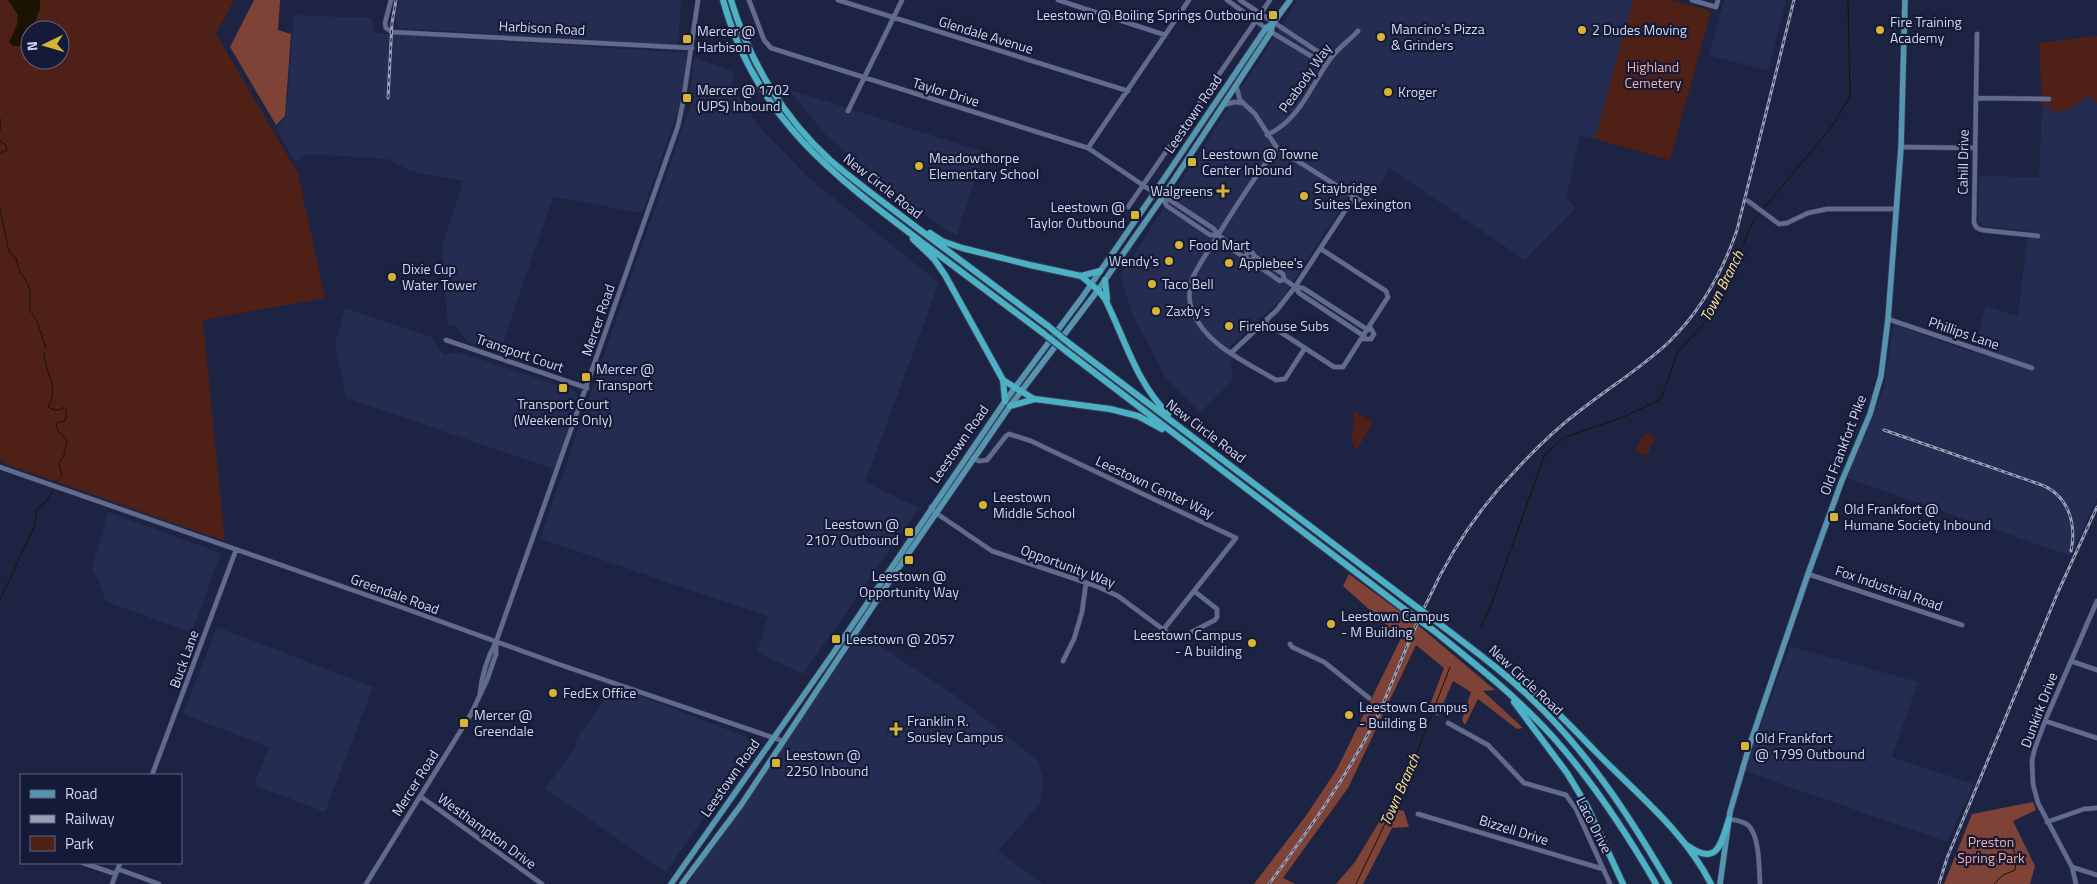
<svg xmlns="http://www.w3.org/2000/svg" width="2097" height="884" viewBox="0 0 2097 884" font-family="'Titillium Web',sans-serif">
  <rect width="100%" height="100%" fill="#1d2342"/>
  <path fill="#242c51" d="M399 0H681L678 45 399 28 394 19Z
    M1298 0H1633L1595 139 1580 135 1566 198 1576 208 1525 260 1389 168 1371 200 1352 191 1282 299 1230 346 1233 380 1200 413 1165 377 1132 313 1120 276Z
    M1724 0H1786L1768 71 1709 55Z
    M294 15 372 18 373 33 687 53 680 105 642 213 553 197 499 354 467 342 458 328 448 325 442 247 463 181 410 171 387 159 308 154 295 162 276 129 286 117Z
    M694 57 734 72 731 85 760 128 811 180 939 283 865 482 919 508 803 674 757 652 768 616 540 539 694 96 690 94Z
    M788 89 984 152 957 235 945 229 863 170 832 139 830 140Z
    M2089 95 2097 104V340L2087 337 2097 340V498L2071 556 1847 478 1883 390 1894 324 1973 353 1986 306 2018 316 2028 231 1983 226 1980 224 1978 221 1979 176 2039 177 2042 107Z
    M345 308 432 337 438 348 444 355 458 352 576 391 578 397 554 469 346 398 335 344Z
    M108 512 221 553 192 633 105 601 102 588 92 568Z
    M217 627 373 687 325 812 254 785 269 747 183 714Z
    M861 633 956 696 1038 761 1043 780 1041 802 998 851 1043 884H687Z
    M1790 646 1918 682 1892 757 1974 784 1947 842 1744 771Z
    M615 686 757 741 666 872 545 789 577 745 574 742Z"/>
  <path fill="#4f2016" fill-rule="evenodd" d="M0 0H234L216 34 298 173 325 298 203 320 225 541 3 463 0 459ZM30 30H60V60H30Z
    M1633 0H1672L1711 11 1670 160 1595 139Z
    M2097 36V104L2089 95 2072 108 2052 113 2050 106 2042 107 2039 43Z
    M1354 411 1373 422 1357 450 1352 443Z
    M1647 433 1655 437 1647 456 1635 451 1641 438Z"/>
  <path fill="#7f4236" d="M254 0H280L278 30 291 34 285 116 276 125 230 47Z
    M1349 574 1413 621 1495 690 1483 691 1523 728 1517 729 1478 699 1465 725 1462 720 1471 692 1453 681 1438 716 1428 710 1444 668 1416 645 1348 788 1283 878 1295 884H1254L1305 817 1337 769 1401 638 1343 586Z
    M2033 802 2036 810 2013 821 2035 866 2030 884H1944L1972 814Z
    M1388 807 1404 811 1409 827 1392 828 1363 884H1336L1355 862Z"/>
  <path fill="#191302" d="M8 0H40V9L32 30H30V35L22 46H13L9 42 17 25 18 15Z"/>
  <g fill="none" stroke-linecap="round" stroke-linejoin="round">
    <path stroke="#191302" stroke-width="1" d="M0 118V132
      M0 141 6 145 7 150 0 153
      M0 209 9 252 16 258 20 273 27 282 30 291V310L37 321 46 348
      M1763 209 1830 129 1850 97 1848 0
      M44 353C45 375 60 385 48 407 54 410 58 412 64 407L66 409V418L64 422H58L56 426 58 431 67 441 64 455 59 463 62 475 55 483
      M0 600 34 527 37 509 46 502 52 491
      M1481 628 1491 605 1545 454 1565 437 1626 416 1661 399 1677 353 1707 320 1731 273 1753 221 1761 212
      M1356 884 1408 776 1450 667
      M1994 884 2003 875 2015 870 2016 861 2014 850 2008 845 2001 842"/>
    <g stroke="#383c56" stroke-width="5.5">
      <path id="minor" d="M391 0 385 23 386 28 392 32 692 48
        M749 0 764 40 771 48 1088 148 1162 198
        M838 0 1128 91
        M1058 0 1165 35
        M1227 0 1271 32 1326 65
        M1240 0 1329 59
        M1692 0 1716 7 1718 0
        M1977 34 1974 223 1977 228 1982 230 2038 236
        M1236 85 1240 100 1255 114 1277 148 1361 201
        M1976 98 2049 99
        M1224 105 1234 102 1242 103
        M848 111 902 0
        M1267 135C1301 119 1310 86 1331 58 1339 47 1350 40 1358 31
        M1901 147 1975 148
        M1088 148 1189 0
        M1277 148C1254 177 1234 209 1215 240 1208 252 1199 264 1193 277 1189 287 1188 300 1192 310 1205 345 1246 362 1276 380L1285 379 1305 348
        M1748 201 1779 224 1787 223 1808 213 1827 209H1896
        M1128 207 1270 0
        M1218 235H1210L1167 206 1162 198 1170 200 1214 229 1218 235 1231 244 1235 243 1249 252
        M1231 244 1232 249 1245 258
        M1246 256a4 4 0 1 1 8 0a4 4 0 1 1-8 0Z
        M1254 256 1283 274 1284 279 1295 287 1303 288 1368 330
        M1251 261 1280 281 1284 279
        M1295 287 1299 293 1364 336
        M1888 319 2032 368
        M1265 322 1334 367H1343L1388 297 1386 291 1321 249
        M1362 339H1371L1374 334 1370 327
        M446 340 587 388
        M1231 353 1277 310 1295 287 1354 197
        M973 458 979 461 987 460 1006 436 1009 434 1031 441 1236 538 1163 630
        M0 467 398 606 558 664 783 741
        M931 507 936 513 992 551 1096 586 1118 596 1172 636H1184L1215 620 1217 617V609L1194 591
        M1808 574 1962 625
        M1290 644 1292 647 1324 662 1369 698
        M1063 661 1074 639 1082 612 1086 583
        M2071 661 2097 670
        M480 693C482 675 487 658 496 642L678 126 683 102 698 0
        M2045 721 2097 738
        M1448 723 1488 745 1524 783 1566 795 1576 809 1610 884
        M152 775 236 550
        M420 796 542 884
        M1418 814 1603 869
        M1729 819C1735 820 1743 821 1748 825 1760 836 1759 869 1760 884
        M2047 822 2084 809 2096 808
        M83 863 116 874
        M2072 867 2097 875
        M118 869 159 884
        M112 884 120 863
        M366 884 471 714 487 680 496 654V643
        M2076 884 2072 867 2038 803 2033 784 2032 760 2035 748 2045 721 2097 601"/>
    </g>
    <g stroke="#383c56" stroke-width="7">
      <path id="major" d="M671 884 834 652 1005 401 1081 299 1155 192 1266 28 1273 23 1290 0
        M682 884 741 805 895 573 1010 406 1098 290 1162 198 1271 32 1273 23
        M1720 884 1730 812 1749 747 1808 574 1841 483 1870 414 1881 376 1888 319 1901 147 1905 0"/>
    </g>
    <g stroke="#383c56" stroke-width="8">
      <path id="highway" d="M723 0C755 118 835 177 927 246 966 275 1004 304 1043 333
        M731 0C749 61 783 117 830 160 859 185 890 207 920 230 963 262 1005 294 1048 326
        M930 233 942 241 962 248 1030 265 1081 276 1100 271
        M913 239 934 259 945 275 1003 380 1005 401
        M1081 276 1098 290 1105 299C1125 339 1136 382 1168 414
        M1105 280 1107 299
        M1070 344 1410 602
        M1066 351 1408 612
        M1003 380 1034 399
        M1010 406 1035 399 1110 409 1138 416 1162 429
        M1437 622C1474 650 1512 678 1545 712 1595 763 1633 822 1669 884
        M1433 630C1475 664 1517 697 1553 737 1593 782 1626 832 1656 884
        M1510 677C1536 687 1575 731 1596 752 1636 793 1685 832 1711 884
        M1514 702 1567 773 1587 806 1623 884
        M1688 846C1718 867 1721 843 1729 819"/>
    </g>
    <use href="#minor" stroke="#626b8e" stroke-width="4.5"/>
    <use href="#major" stroke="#5595af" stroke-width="5.5"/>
    <use href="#highway" stroke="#4cb1c5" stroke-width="6"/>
    <g stroke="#989eb5" stroke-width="3">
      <path id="rail" d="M388 98 392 23 396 0
        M1884 430 2039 484C2068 494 2077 523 2071 551
        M1269 884C1308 831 1346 778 1376 719 1394 681 1408 640 1427 602 1449 554 1479 508 1516 470 1536 448 1558 427 1582 409 1611 386 1643 367 1670 341 1701 310 1723 271 1737 230L1794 0
        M1939 884 1947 858 2058 592 2097 507"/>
    </g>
    <use href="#rail" stroke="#141a37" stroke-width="1" stroke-dasharray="4" stroke-linecap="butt"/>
    <g stroke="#383c56" stroke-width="8" stroke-linecap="butt">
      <path id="highway-bridge" d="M1048 326 1070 344
        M1043 333 1066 351
        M1410 602 1437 622
        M1408 612 1433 630"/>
    </g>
    <use href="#highway-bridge" stroke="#4cb1c5" stroke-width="6"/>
  </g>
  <g fill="#d7b434" stroke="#141a37" stroke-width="2">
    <rect x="1268" y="10" width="10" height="10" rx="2.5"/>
    <circle cx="1582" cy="30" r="5"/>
    <circle cx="1880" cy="30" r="5"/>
    <circle cx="1381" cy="37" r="5"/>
    <rect x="682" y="34" width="10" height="10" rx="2.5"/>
    <circle cx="1388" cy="92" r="5"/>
    <rect x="682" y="93" width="10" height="10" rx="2.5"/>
    <rect x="1187" y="157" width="10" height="10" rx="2.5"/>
    <circle cx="919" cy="166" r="5"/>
    <path d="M1220.5 183.5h5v5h5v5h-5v5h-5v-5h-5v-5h5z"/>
    <circle cx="1304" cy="196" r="5"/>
    <rect x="1130" y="210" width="10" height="10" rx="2.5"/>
    <circle cx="1179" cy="245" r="5"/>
    <circle cx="1169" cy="261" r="5"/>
    <circle cx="1229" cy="263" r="5"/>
    <circle cx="392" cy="277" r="5"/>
    <circle cx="1152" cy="284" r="5"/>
    <circle cx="1156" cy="311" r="5"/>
    <circle cx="1229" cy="326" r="5"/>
    <rect x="581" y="372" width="10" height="10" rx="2.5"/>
    <rect x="558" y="383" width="10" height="10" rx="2.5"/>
    <circle cx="983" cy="505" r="5"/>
    <rect x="1829" y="512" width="10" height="10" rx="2.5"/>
    <rect x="904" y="527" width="10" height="10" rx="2.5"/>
    <rect x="904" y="555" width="10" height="10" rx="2.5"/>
    <circle cx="1331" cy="624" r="5"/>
    <rect x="831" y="634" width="10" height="10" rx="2.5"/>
    <circle cx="1252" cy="643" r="5"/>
    <circle cx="553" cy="693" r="5"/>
    <circle cx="1349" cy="715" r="5"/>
    <rect x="459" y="718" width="10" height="10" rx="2.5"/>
    <path d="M893.5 721.5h5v5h5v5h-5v5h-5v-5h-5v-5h5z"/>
    <rect x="1740" y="741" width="10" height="10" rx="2.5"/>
    <rect x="771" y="758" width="10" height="10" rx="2.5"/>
  </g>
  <g text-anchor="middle" stroke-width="4.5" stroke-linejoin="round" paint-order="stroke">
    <g font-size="14" fill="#d1d7eb" stroke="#141a37" text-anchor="start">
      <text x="1263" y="20" text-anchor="end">Leestown @ Boiling Springs Outbound</text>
      <text x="1890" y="27">Fire Training<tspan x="1890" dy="16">Academy</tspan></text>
      <text x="1391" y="34">Mancino's Pizza<tspan x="1391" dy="16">&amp; Grinders</tspan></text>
      <text x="1592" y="35">2 Dudes Moving</text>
      <text x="697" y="36">Mercer @<tspan x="697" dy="16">Harbison</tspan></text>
      <text x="697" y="95">Mercer @ 1702<tspan x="697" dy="16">(UPS) Inbound</tspan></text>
      <text x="1398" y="97">Kroger</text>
      <text x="1202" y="159">Leestown @ Towne<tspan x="1202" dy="16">Center Inbound</tspan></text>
      <text x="929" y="163">Meadowthorpe<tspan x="929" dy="16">Elementary School</tspan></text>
      <text x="1314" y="193">Staybridge<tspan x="1314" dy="16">Suites Lexington</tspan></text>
      <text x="1213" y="196" text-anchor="end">Walgreens</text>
      <text x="1125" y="212" text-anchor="end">Leestown @<tspan x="1125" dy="16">Taylor Outbound</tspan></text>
      <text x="1189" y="250">Food Mart</text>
      <text x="1159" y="266" text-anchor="end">Wendy's</text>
      <text x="1239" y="268">Applebee's</text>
      <text x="402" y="274">Dixie Cup<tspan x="402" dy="16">Water Tower</tspan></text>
      <text x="1162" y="289">Taco Bell</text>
      <text x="1166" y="316">Zaxby's</text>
      <text x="1239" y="331">Firehouse Subs</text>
      <text x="596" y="374">Mercer @<tspan x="596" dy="16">Transport</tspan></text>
      <text x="563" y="409" text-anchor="middle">Transport Court<tspan x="563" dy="16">(Weekends Only)</tspan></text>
      <text x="993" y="502">Leestown<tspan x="993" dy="16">Middle School</tspan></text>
      <text x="1844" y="514">Old Frankfort @<tspan x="1844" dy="16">Humane Society Inbound</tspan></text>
      <text x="899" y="529" text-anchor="end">Leestown @<tspan x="899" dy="16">2107 Outbound</tspan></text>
      <text x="909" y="581" text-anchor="middle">Leestown @<tspan x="909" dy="16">Opportunity Way</tspan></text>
      <text x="1341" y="621">Leestown Campus<tspan x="1341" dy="16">- M Building</tspan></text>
      <text x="1242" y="640" text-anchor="end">Leestown Campus<tspan x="1242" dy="16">- A building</tspan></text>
      <text x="846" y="644">Leestown @ 2057</text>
      <text x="563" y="698">FedEx Office</text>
      <text x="1359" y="712">Leestown Campus<tspan x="1359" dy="16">- Building B</tspan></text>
      <text x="474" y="720">Mercer @<tspan x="474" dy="16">Greendale</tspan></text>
      <text x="907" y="726">Franklin R.<tspan x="907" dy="16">Sousley Campus</tspan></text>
      <text x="1755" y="743">Old Frankfort<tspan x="1755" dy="16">@ 1799 Outbound</tspan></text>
      <text x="786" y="760">Leestown @<tspan x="786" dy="16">2250 Inbound</tspan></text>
    </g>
    <g font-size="14" fill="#d1d7eb" stroke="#141a37">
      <text transform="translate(542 28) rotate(3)" y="5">Harbison Road</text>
      <text transform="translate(986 35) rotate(17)" y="5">Glendale Avenue</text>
      <text transform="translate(1305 78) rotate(-55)" y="5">Peabody Way</text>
      <text transform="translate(946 92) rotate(17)" y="5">Taylor Drive</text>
      <text transform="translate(1193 114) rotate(-56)" y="5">Leestown Road</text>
      <text transform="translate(1963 162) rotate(-89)" y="5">Cahill Drive</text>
      <text transform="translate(883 186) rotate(38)" y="5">New Circle Road</text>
      <text transform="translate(598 320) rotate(-71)" y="5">Mercer Road</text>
      <text transform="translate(1964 333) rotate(19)" y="5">Phillips Lane</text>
      <text transform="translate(520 353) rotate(19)" y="5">Transport Court</text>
      <text transform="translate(1206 431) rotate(37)" y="5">New Circle Road</text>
      <text transform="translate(959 444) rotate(-55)" y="5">Leestown Road</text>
      <text transform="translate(1843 445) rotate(-69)" y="5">Old Frankfort Pike</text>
      <text transform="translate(1155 487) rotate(25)" y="5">Leestown Center Way</text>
      <text transform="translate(1068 566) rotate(20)" y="5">Opportunity Way</text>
      <text transform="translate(1889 588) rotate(19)" y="5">Fox Industrial Road</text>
      <text transform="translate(395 594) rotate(20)" y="5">Greendale Road</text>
      <text transform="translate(184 659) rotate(-70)" y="5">Buck Lane</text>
      <text transform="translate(1526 680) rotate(43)" y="5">New Circle Road</text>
      <text transform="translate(2039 710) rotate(-69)" y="5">Dunkirk Drive</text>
      <text transform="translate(730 778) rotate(-55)" y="5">Leestown Road</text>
      <text transform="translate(415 783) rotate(-58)" y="5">Mercer Road</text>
      <text transform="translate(1594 825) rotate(63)" y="5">Laco Drive</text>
      <text transform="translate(1514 830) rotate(17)" y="5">Bizzell Drive</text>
      <text transform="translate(487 831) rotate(36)" y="5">Westhampton Drive</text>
    </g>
    <g font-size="14" fill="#f9ad9c" stroke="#141a37">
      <text x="1653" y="72">Highland<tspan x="1653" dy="16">Cemetery</tspan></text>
      <text x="1991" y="847">Preston<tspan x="1991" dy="16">Spring Park</tspan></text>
    </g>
    <g font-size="15" font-style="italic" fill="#fee285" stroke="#141a37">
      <text transform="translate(1722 286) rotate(-63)" y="5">Town Branch</text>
      <text transform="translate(1400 790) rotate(-66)" y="5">Town Branch</text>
    </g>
  </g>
  <rect x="20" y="774" width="162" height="90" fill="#141a37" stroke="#60667f"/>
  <rect x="30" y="790" width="25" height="8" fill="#5595af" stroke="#60667f"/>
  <text x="65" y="799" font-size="15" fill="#d1d7eb">Road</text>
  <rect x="30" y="815" width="25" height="8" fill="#989eb5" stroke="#60667f"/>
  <text x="65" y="824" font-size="15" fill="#d1d7eb">Railway</text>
  <rect x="30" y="836" width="25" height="15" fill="#4f2016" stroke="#60667f"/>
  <text x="65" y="849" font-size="15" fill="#d1d7eb">Park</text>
  <g transform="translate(45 45) rotate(265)"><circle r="24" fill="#141a37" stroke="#60667f"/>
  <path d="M0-4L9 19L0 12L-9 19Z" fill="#d7b434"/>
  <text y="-8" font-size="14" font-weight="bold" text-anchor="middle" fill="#d1d7eb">N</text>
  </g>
</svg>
